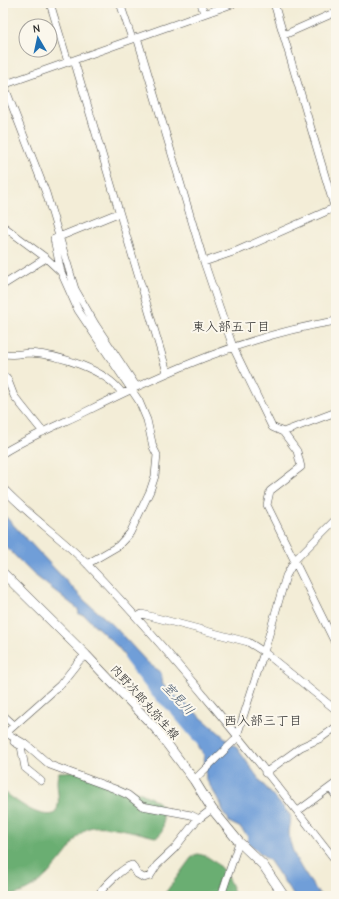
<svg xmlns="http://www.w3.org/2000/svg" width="339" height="899" viewBox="0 0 339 899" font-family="'Comic Neue','Klee One',sans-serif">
  <rect width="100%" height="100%" fill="#fbf7ec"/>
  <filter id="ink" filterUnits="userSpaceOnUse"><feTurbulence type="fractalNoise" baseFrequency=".025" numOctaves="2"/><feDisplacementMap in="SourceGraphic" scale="8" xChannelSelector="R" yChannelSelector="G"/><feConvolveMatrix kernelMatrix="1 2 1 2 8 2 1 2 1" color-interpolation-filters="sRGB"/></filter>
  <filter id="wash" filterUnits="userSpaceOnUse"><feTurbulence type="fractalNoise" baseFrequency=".012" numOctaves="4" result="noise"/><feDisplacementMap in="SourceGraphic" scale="16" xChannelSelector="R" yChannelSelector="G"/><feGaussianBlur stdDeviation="0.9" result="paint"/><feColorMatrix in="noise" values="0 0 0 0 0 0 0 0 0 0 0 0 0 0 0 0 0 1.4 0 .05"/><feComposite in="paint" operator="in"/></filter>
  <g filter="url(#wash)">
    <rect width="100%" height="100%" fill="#f3edd7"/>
    <path fill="#6aae72" stroke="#4a6c4e" d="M59 772C65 772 72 771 78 772 98 776 148 792 161 805 162 816 168 834 155 837 138 833 105 823 89 828 81 831 74 841 70 848 54 869 33 896 3 896V791C17 801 36 818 54 814 64 803 53 784 59 772Z
      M197 854C217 856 230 878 235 896H163L191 858Z"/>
    <path fill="#6f9ed8" stroke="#4d6482" d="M3 514 86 602 112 624 147 662 161 673 163 685 237 748 261 782 290 815C292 821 289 826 289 833 290 856 308 879 321 896H294L270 861 247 842 248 837 241 828 229 822 228 818 224 815 221 804 206 779 204 755 199 748 194 729 184 711H181L161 695 140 669H136L134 667 118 647 84 615 79 614 78 609 32 573 3 544Z"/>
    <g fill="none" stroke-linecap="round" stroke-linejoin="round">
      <path stroke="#6f9ed8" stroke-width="10" d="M129 658 156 693 172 707 205 746"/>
    </g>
  </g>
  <g filter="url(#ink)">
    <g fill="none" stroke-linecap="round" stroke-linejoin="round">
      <g stroke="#494845" stroke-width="8">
        <path id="minor" d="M50 3 68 62
          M120 3 132 39
          M201 3 204 14
          M274 3 336 213
          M284 35 336 12
          M137 37 204 262 233 347 272 427 283 432 336 412
          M74 60 167 372
          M3 85 235 3
          M4 85 46 193 75 289 95 324 136 386
          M3 226 46 258 61 272 78 310 139 401 147 420 153 447 157 455 155 476 150 491 130 533 118 546 87 564
          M204 262 239 250 334 208
          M61 272 54 239 118 213
          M3 285 46 258
          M3 353C12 357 21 353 30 353 59 355 105 369 122 393
          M3 380 7 378 14 396 43 432
          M283 432 297 451 301 467 270 491 267 505 336 645
          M3 453C29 437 58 425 85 412 165 372 247 335 336 321
          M3 488C29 516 62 538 88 565 177 658 257 759 336 861
          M137 617 142 614 248 642 264 652 336 710
          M86 655 79 661 60 685 6 733 27 745 50 765 115 789 128 795 142 806 191 815 199 819
          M3 715 14 725
          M14 742 21 746 25 768 41 781
          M265 773 301 747 321 738 336 727
          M194 780 236 739 264 652 286 576 295 560 336 519
          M330 788 336 796
          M298 811 336 783
          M98 896C102 888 123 867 132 865L137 874 144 878 150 876 157 865 174 849 196 821 212 809
          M221 896 239 842"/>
      </g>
      <g stroke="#494845" stroke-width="10">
        <path id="major" d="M3 573 86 655 156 729 194 780 212 809 239 842 263 865 284 896"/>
      </g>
      <use href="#minor" stroke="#fff" stroke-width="7"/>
      <use href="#major" stroke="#fff" stroke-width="9"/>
    </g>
  </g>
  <g text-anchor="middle" stroke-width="4" stroke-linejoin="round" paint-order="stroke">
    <g font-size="12" fill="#2b2b2b" stroke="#fbf7ec">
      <text transform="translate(145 702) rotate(48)" y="4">内野次郎丸弥生線</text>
    </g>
    <g font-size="13" fill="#2b2b2b" stroke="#fbf7ec">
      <text x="231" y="331">東入部五丁目</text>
      <text x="263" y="725">西入部三丁目</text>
    </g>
    <g font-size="13" font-style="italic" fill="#465970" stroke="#fbf7ec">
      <text transform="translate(179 698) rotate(47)" y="5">室見川</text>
    </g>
  </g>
  <rect width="339" height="899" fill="none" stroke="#fbf7ec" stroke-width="16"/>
  <g transform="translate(38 38) rotate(351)"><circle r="19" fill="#fbf7ec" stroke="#a8a59f"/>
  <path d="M0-3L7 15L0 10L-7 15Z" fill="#1f6fb2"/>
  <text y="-6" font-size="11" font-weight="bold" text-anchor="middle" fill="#2b2b2b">N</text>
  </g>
</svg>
